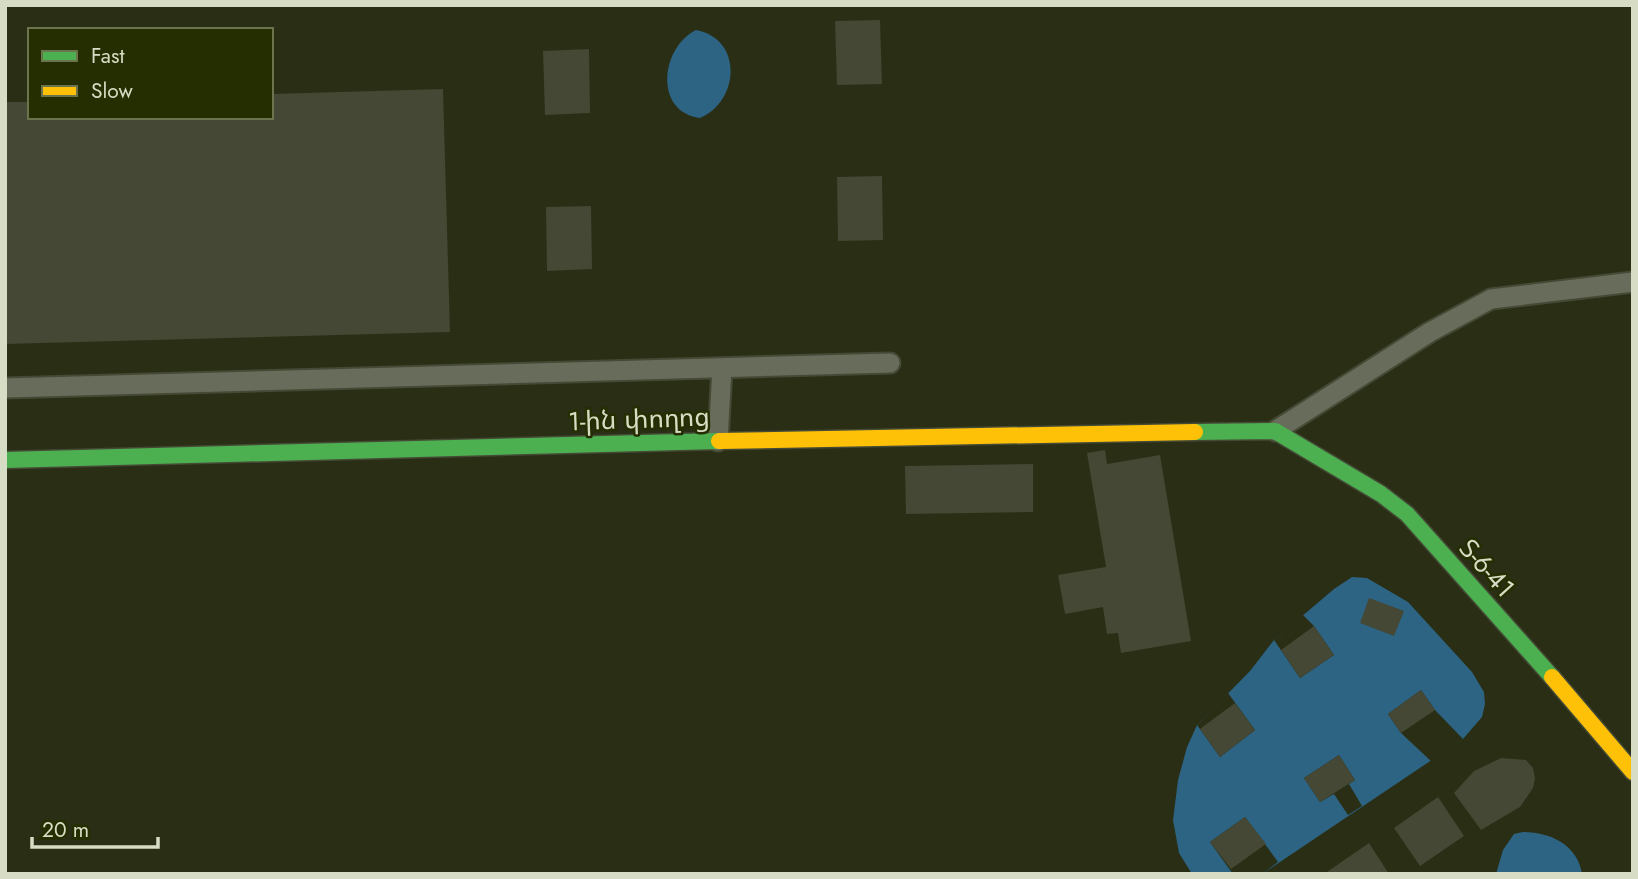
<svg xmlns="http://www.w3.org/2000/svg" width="1638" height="879" viewBox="0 0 1638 879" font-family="Jost,'Noto Sans Armenian',sans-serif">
  <rect width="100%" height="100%" fill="#292e14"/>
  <path fill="#2d6383" d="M696 30C744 39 739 102 700 118 653 112 661 47 696 30Z
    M1352 577 1367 578 1408 602 1472 672 1484 692 1485 704 1482 717 1463 739 1262 874H1192L1179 853 1173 820 1178 780 1187 747 1197 725 1250 671 1274 640 1334 589Z
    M1523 832C1550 832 1578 845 1582 874H1496L1503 850 1514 834Z"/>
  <path fill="#292e14" d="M1303 615 1314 626 1334 655 1300 678 1274 640Z
    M1421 690 1435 710 1463 739 1432 762 1401 733 1388 714Z
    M1228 693 1255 730 1220 757 1197 725Z
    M1339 755 1355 780 1349 784 1362 806 1348 815 1334 794 1320 802 1304 778Z
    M1245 817 1278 862 1262 874H1233L1210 842Z"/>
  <path fill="#444834" d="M880 20 882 84 837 85 835 21Z
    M589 49 590 113 545 115 543 51Z
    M443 89 450 332 5 344V102H30V117H271V94Z
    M882 176 883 240 838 241 837 177Z
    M591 206 592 269 547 271 546 207Z
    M1105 450 1107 464 1160 455 1191 641 1121 653 1118 633 1107 634 1103 607 1065 614 1058 575 1106 567 1087 453Z
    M1033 464V512L906 514 905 466Z
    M1369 598 1404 611 1394 636 1360 623Z
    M1314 626 1334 655 1300 678 1281 650Z
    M1421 690 1435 710 1401 733 1388 714Z
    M1235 703 1255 730 1220 757 1200 729Z
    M1339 755 1355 780 1320 802 1304 778Z
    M1501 758 1526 760 1533 768 1535 778 1533 788 1520 807 1481 830 1454 793 1474 771Z
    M1438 797 1464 836 1420 866 1394 828Z
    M1245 817 1266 844 1231 869 1210 842Z
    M1369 843 1389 874H1324Z"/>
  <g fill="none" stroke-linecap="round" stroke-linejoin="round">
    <g stroke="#454a36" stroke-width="23">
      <path id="lane" d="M5 388 890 363
        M1275 431 1430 332 1491 299 1633 282
        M718 441 722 368"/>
    </g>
    <g stroke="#454a36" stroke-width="19">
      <path id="fast" d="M1195 432 1275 431 1381 494 1407 514 1552 677
        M5 460 719 441"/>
    </g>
    <g stroke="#454a36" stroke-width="19">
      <path id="slow" d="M719 441 1195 432
        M1552 677 1633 772"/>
    </g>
    <use href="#lane" stroke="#686c5b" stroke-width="19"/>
    <use href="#fast" stroke="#4caf50" stroke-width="16"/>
    <use href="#slow" stroke="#ffc107" stroke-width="16"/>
  </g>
  <g text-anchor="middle" stroke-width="5" stroke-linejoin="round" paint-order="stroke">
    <g font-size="26" fill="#d6ddc4" stroke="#252e00">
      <text transform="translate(639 419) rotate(-2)" y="9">1-ին փողոց</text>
      <text transform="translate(1487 568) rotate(48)" y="9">Տ-6-41</text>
    </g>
  </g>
  <rect width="1638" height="879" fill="none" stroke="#d6ddc4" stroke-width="14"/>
  <rect x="28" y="28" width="245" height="91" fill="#252e00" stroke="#6c744e" stroke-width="2"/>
  <rect x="42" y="51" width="35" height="10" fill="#4caf50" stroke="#6c744e" stroke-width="2"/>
  <text x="91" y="63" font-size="21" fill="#d6ddc4">Fast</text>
  <rect x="42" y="86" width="35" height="10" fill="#ffc107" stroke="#6c744e" stroke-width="2"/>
  <text x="91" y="98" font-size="21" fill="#d6ddc4">Slow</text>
  <path d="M32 837v10h126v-10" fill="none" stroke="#d6ddc4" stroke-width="3.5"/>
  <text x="42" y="837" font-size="21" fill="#d6ddc4" stroke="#252e00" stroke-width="5" paint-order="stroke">20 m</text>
</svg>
